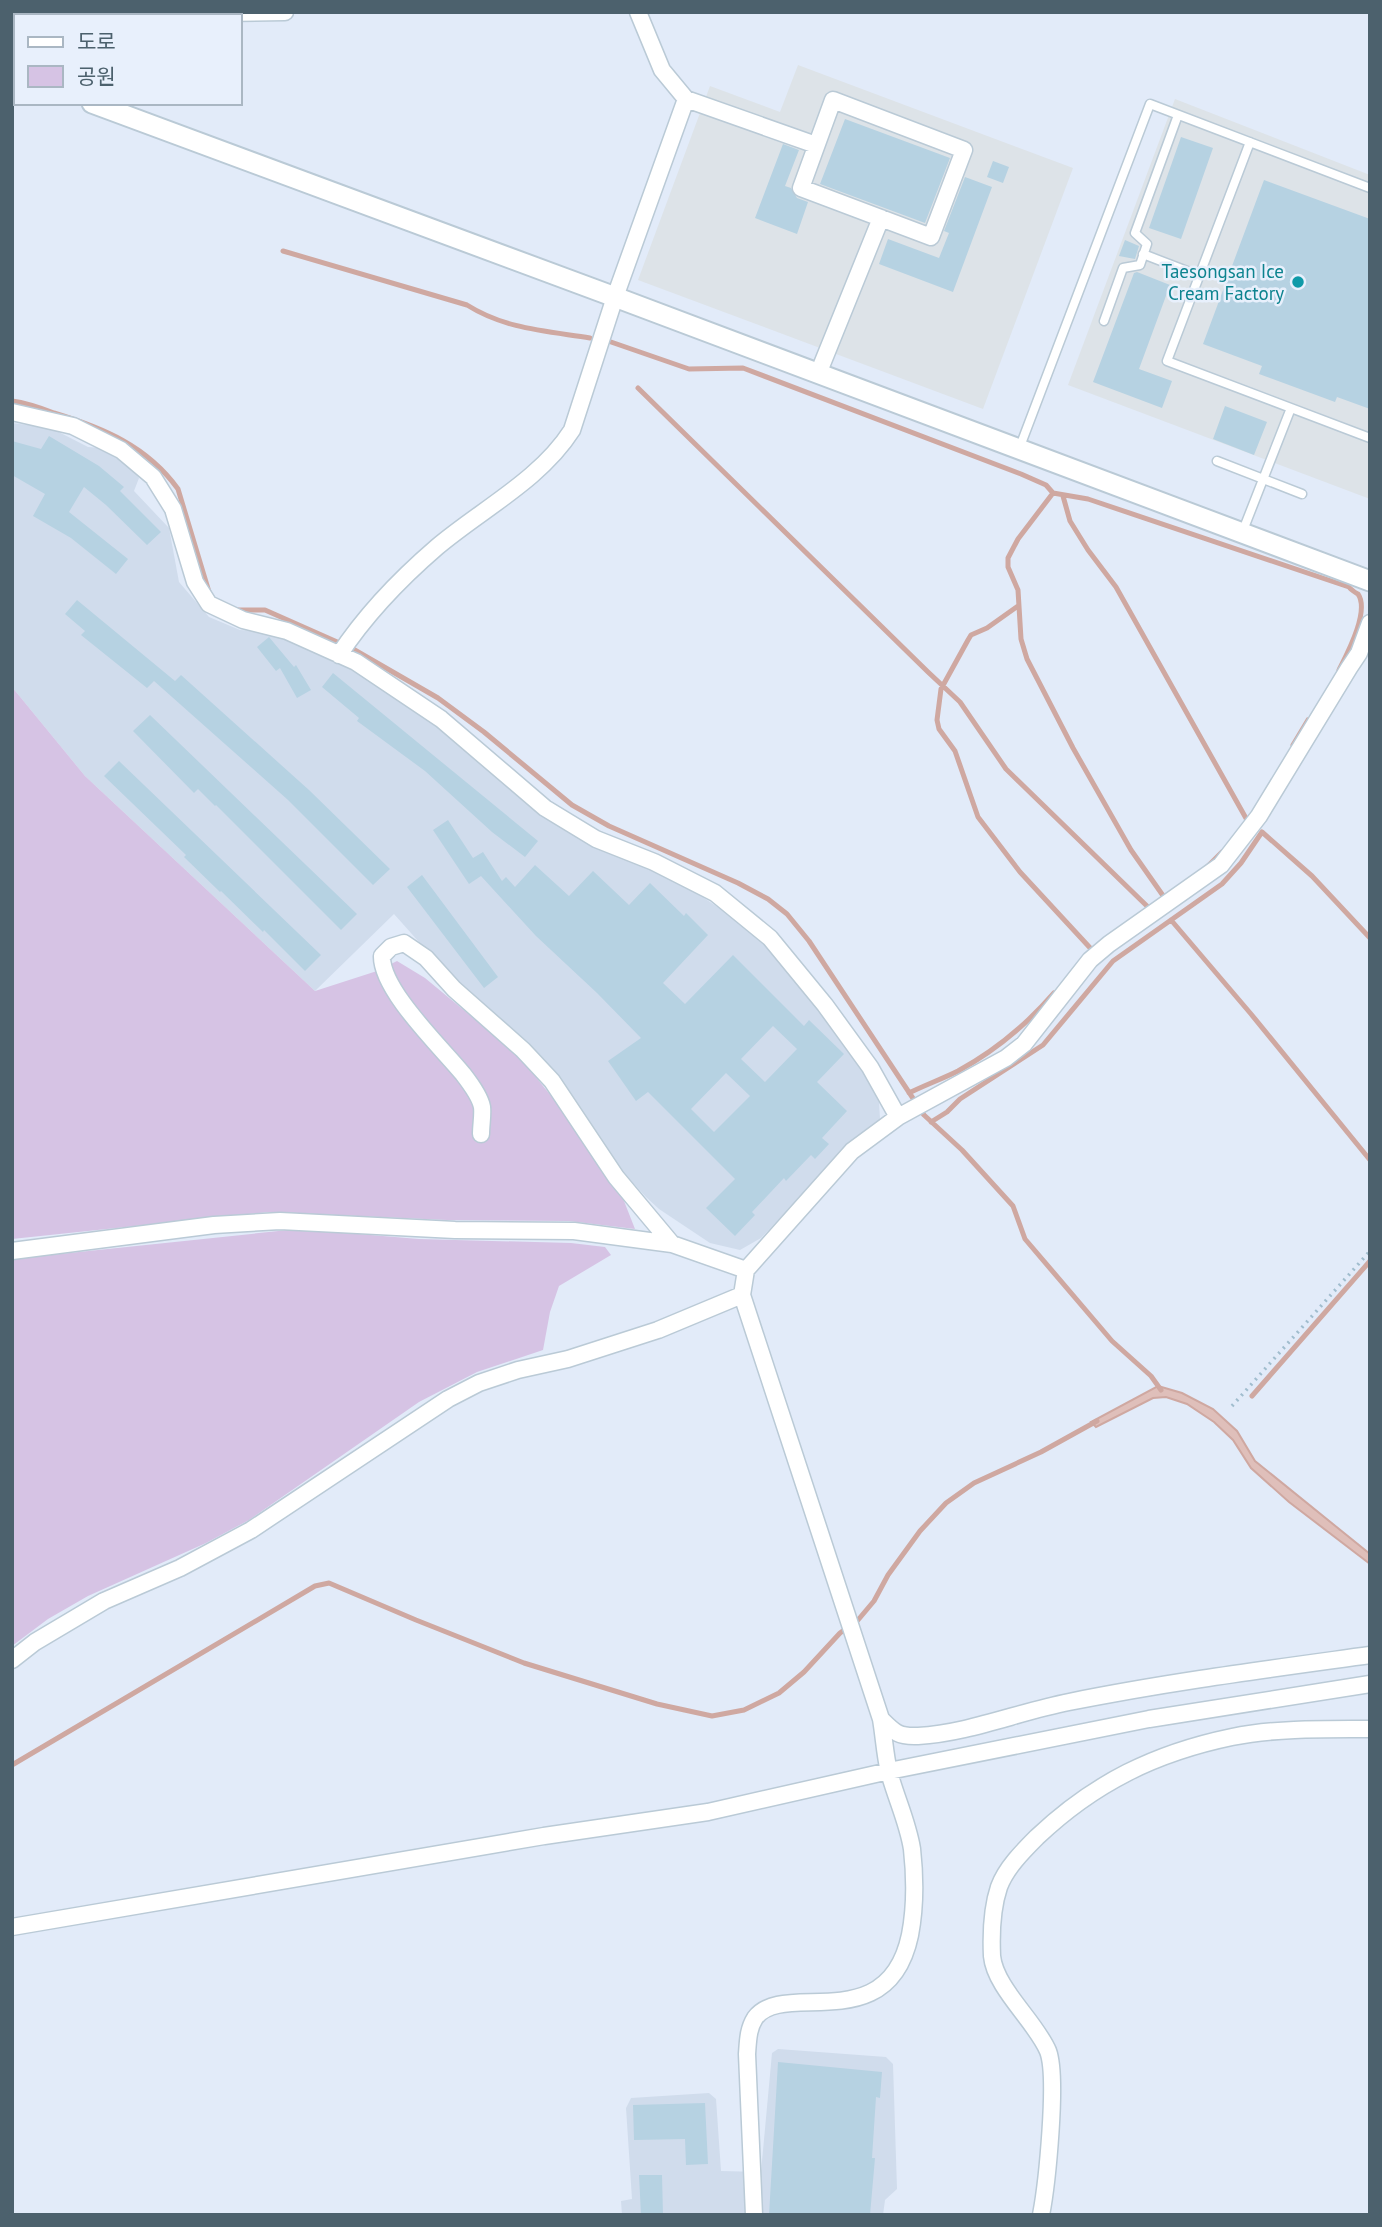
<svg xmlns="http://www.w3.org/2000/svg" width="1382" height="2227" viewBox="0 0 1382 2227" font-family="'PT Sans','Noto Sans KR',sans-serif">
  <rect width="100%" height="100%" fill="#e2ebf9"/>
  <path fill="#d0dcec" d="M12 423 51 428 88 447 102 448 129 465 139 478 134 491 169 528 179 582 209 617 240 630 269 632 284 637 344 662 424 714 543 812 695 892 728 914 771 950 839 1034 865 1075 879 1102 880 1119 847 1147 761 1238 740 1250 710 1243 659 1209 646 1197 620 1169 574 1099 547 1064 443 969 394 914 315 991 85 776 12 687Z
    M778 2049 886 2057 893 2064 897 2189 885 2200 883 2215H622L621 2201 632 2199 626 2108 631 2098 709 2093 716 2099 721 2171 761 2172 772 2053Z"/>
  <path fill="#dde3e8" d="M798 65 1073 168 983 409 638 280 710 86 780 112Z
    M1175 99 1370 175V499L1068 385Z"/>
  <path fill="#d6c3e4" d="M12 687 85 776 315 991 377 971 383 985 403 1011 466 1086 475 1106V1136L486 1139C487 1129 490 1117 488 1107 486 1096 479 1087 473 1078 447 1040 406 1009 389 965L397 961 425 978 518 1055 577 1128 624 1201 635 1229 569 1221 447 1220 269 1212 12 1239Z
    M298 1229 419 1239 571 1243 605 1247 611 1255 559 1286 550 1312 543 1350 477 1372 419 1402 249 1520 206 1543 88 1596 48 1619 12 1646V1259Z"/>
  <path fill="#dfbfba" stroke="#cfa8a1" stroke-width="2" d="M1158 1386 1182 1393 1213 1409 1237 1431 1255 1461 1370 1554V1564L1289 1502 1251 1468 1233 1440 1214 1422 1187 1404 1166 1397 1153 1398 1096 1427 1091 1422Z"/>
  <g fill="none" stroke-linecap="round" stroke-linejoin="round">
    <path stroke="#cfa8a1" stroke-width="5" d="M283 251 467 305C505 329 546 331 590 338
      M611 342 689 369 743 368 1021 474 1046 485 1053 493 1088 499 1349 587C1349 588 1357 594 1358 594 1370 611 1347 654 1339 670
      M638 388 928 672 960 702 1006 769 1149 908
      M12 401C27 403 41 408 54 413 103 428 147 446 178 489L209 592
      M1053 493 1018 539 1008 558V567L1018 590 1021 639 1027 659 1073 748 1131 850 1164 897
      M1063 496 1070 521 1088 550 1116 587 1247 820
      M1018 606 987 628 971 635 968 640 941 689 937 720 939 729 955 751 978 817 1020 872 1093 951
      M236 610H265L353 649 438 698 484 732 572 805 609 826 738 883 768 899 787 914 809 941 924 1115 962 1150 1013 1206 1025 1239 1112 1341 1151 1376 1161 1390
      M1293 745 1308 720
      M1207 867 1222 852
      M1171 920 1251 1014 1370 1160
      M909 1093C925 1085 942 1079 958 1071 995 1051 1027 1024 1054 993
      M931 1122 947 1112 960 1099 1043 1045 1113 961 1222 884 1241 863 1262 832 1312 876 1370 938
      M1252 1396 1370 1261
      M12 1765 315 1586 329 1583 416 1620 524 1663 657 1704 712 1716 744 1710 779 1693 804 1672 840 1633 858 1620 874 1601 888 1575 920 1531 946 1503 974 1483 1041 1452 1097 1421"/>
  </g>
  <path fill="#b6d2e2" fill-rule="evenodd" d="M845 119 950 158 925 223 820 184Z
    M1181 137 1213 148 1181 239 1149 228Z
    M783 144 799 150 785 186 791 188 797 198 808 202 797 234 755 218Z
    M993 161 1009 167 1003 183 987 177Z
    M965 177 992 187 953 292 879 264 888 239 939 258 949 233 944 231Z
    M1264 180 1370 219V409L1337 397 1335 402 1259 374 1262 366 1203 344Z
    M1125 240 1139 246 1135 259 1119 256Z
    M1137 272 1170 285 1139 369 1172 381 1162 408 1093 382 1134 273Z
    M1225 406 1267 422 1254 455 1213 439Z
    M49 436 99 466 124 487 120 491 161 532 147 545 106 505 84 487 69 512 128 559 116 574 71 538 33 516 45 494 12 475V441L41 449Z
    M77 600 175 681 181 675 309 790 390 869 373 885 288 800 154 681 147 688 81 635 85 631 65 614Z
    M269 637 294 667 296 665 311 690 297 698 280 668 276 671 257 647Z
    M333 673 538 841 525 857 492 832 425 771 357 721 359 718 322 687Z
    M150 715 357 914 341 930 216 805 215 806 198 789 194 793 133 731Z
    M119 761 321 955 305 971 264 930 263 932 221 891 220 892 184 857 186 855 104 776Z
    M448 820 473 858 483 852 502 881 506 877 515 887 535 865 569 896 593 871 629 905 650 883 684 916 686 913 708 935 663 983 685 1004 733 955 804 1026 809 1020 844 1054 817 1082 847 1111 822 1138 829 1144 815 1159 811 1155 786 1181 784 1178 752 1212 755 1215 735 1236 706 1208 735 1179 648 1092 636 1101 608 1061 641 1038 597 993 536 936 481 876 469 884 433 830ZM773 1026 797 1049 765 1082 741 1059ZM726 1073 750 1096 714 1132 691 1109Z
    M422 875 498 977 484 988 407 887Z
    M778 2062 882 2072 880 2098 876 2097 872 2158H875L870 2215H769Z
    M705 2103 708 2164 686 2165 685 2139 634 2140 633 2105Z
    M639 2175H662L663 2215H641Z"/>
  <g fill="none" stroke-linecap="round" stroke-linejoin="round">
    <g stroke="#bacad6" stroke-width="11">
      <path id="service" d="M1250 142 1167 361 1370 438
        M1143 254 1200 276
        M1104 321 1123 268 1140 265 1147 244 1135 233 1178 115
        M1019 449 1150 104 1370 188
        M1217 461 1302 494
        M1242 533 1291 408"/>
    </g>
    <g stroke="#bacad6" stroke-width="19">
      <path id="minor" d="M638 12 662 70 686 99
        M206 16 223 13 285 12
        M833 100 964 150 931 237 801 188Z
        M818 374 881 218
        M12 412 73 426 121 450 153 477 173 509 195 582 209 604 243 620 287 631 356 662 441 719 545 808 596 839 654 862 715 893 770 938 825 1005 870 1067 898 1117
        M339 655C366 614 401 578 437 547 482 509 540 480 572 430L615 297 686 99 816 145
        M481 1134C481 1125 483 1115 482 1107 480 1096 470 1083 463 1074 441 1047 381 990 382 956L391 947 404 943 426 958 454 989 523 1050 552 1081 616 1177 672 1244
        M12 1251 214 1225 280 1221 455 1230 574 1231 672 1244 746 1270
        M12 1660 35 1642 104 1601 180 1568 251 1530 448 1399 479 1383 518 1370 568 1359 658 1330 742 1295
        M881 1719C894 1732 898 1737 918 1736 969 1733 1018 1712 1069 1702 1168 1682 1269 1669 1370 1655
        M12 1927 544 1836 708 1812 889 1771 1149 1719 1370 1684
        M754 2215 747 2054C748 2041 748 2029 755 2018 783 1979 888 2040 910 1935 915 1909 915 1876 912 1849 908 1823 896 1798 889 1772 885 1755 884 1737 881 1719L742 1295 746 1270 852 1151 898 1117 1006 1058 1024 1044 1090 960 1109 944 1221 865 1259 816 1349 668 1359 653 1370 623
        M1041 2215C1047 2184 1058 2077 1048 2051 1036 2022 995 1988 992 1956 991 1934 992 1908 999 1887 1006 1868 1023 1851 1037 1837 1094 1783 1155 1753 1232 1737 1277 1728 1324 1729 1370 1729"/>
    </g>
    <g stroke="#bacad6" stroke-width="23">
      <path id="tertiary" d="M12 71 16 73
        M92 103 615 297 1370 581"/>
    </g>
    <path stroke="#a1bdce" stroke-width="3.5" stroke-dasharray="2 5" stroke-linecap="butt" d="M1232 1406 1370 1251"/>
    <use href="#service" stroke="#fff" stroke-width="8"/>
    <use href="#minor" stroke="#fff" stroke-width="16"/>
    <use href="#tertiary" stroke="#fff" stroke-width="19"/>
  </g>
  <circle fill="#0f9aa8" stroke="#e8f0fc" stroke-width="2.5" cx="1298" cy="282" r="7"/>
  <g text-anchor="middle" stroke-width="5" stroke-linejoin="round" paint-order="stroke">
    <g font-size="19" fill="#0d838f" stroke="#e8f0fc" text-anchor="end">
      <text x="1284" y="278">Taesongsan Ice<tspan x="1284" dy="22">Cream Factory</tspan></text>
    </g>
  </g>
  <rect width="1382" height="2227" fill="none" stroke="#4c616d" stroke-width="28"/>
  <rect x="14" y="14" width="228" height="91" fill="#e8f0fc" stroke="#aab7c3" stroke-width="2"/>
  <rect x="28" y="37" width="35" height="10" fill="#ffffff" stroke="#aab7c3" stroke-width="2"/>
  <text x="77" y="49" font-size="21" fill="#4c616d">도로</text>
  <rect x="28" y="66" width="35" height="21" fill="#d6c3e4" stroke="#aab7c3" stroke-width="2"/>
  <text x="77" y="84" font-size="21" fill="#4c616d">공원</text>
</svg>
